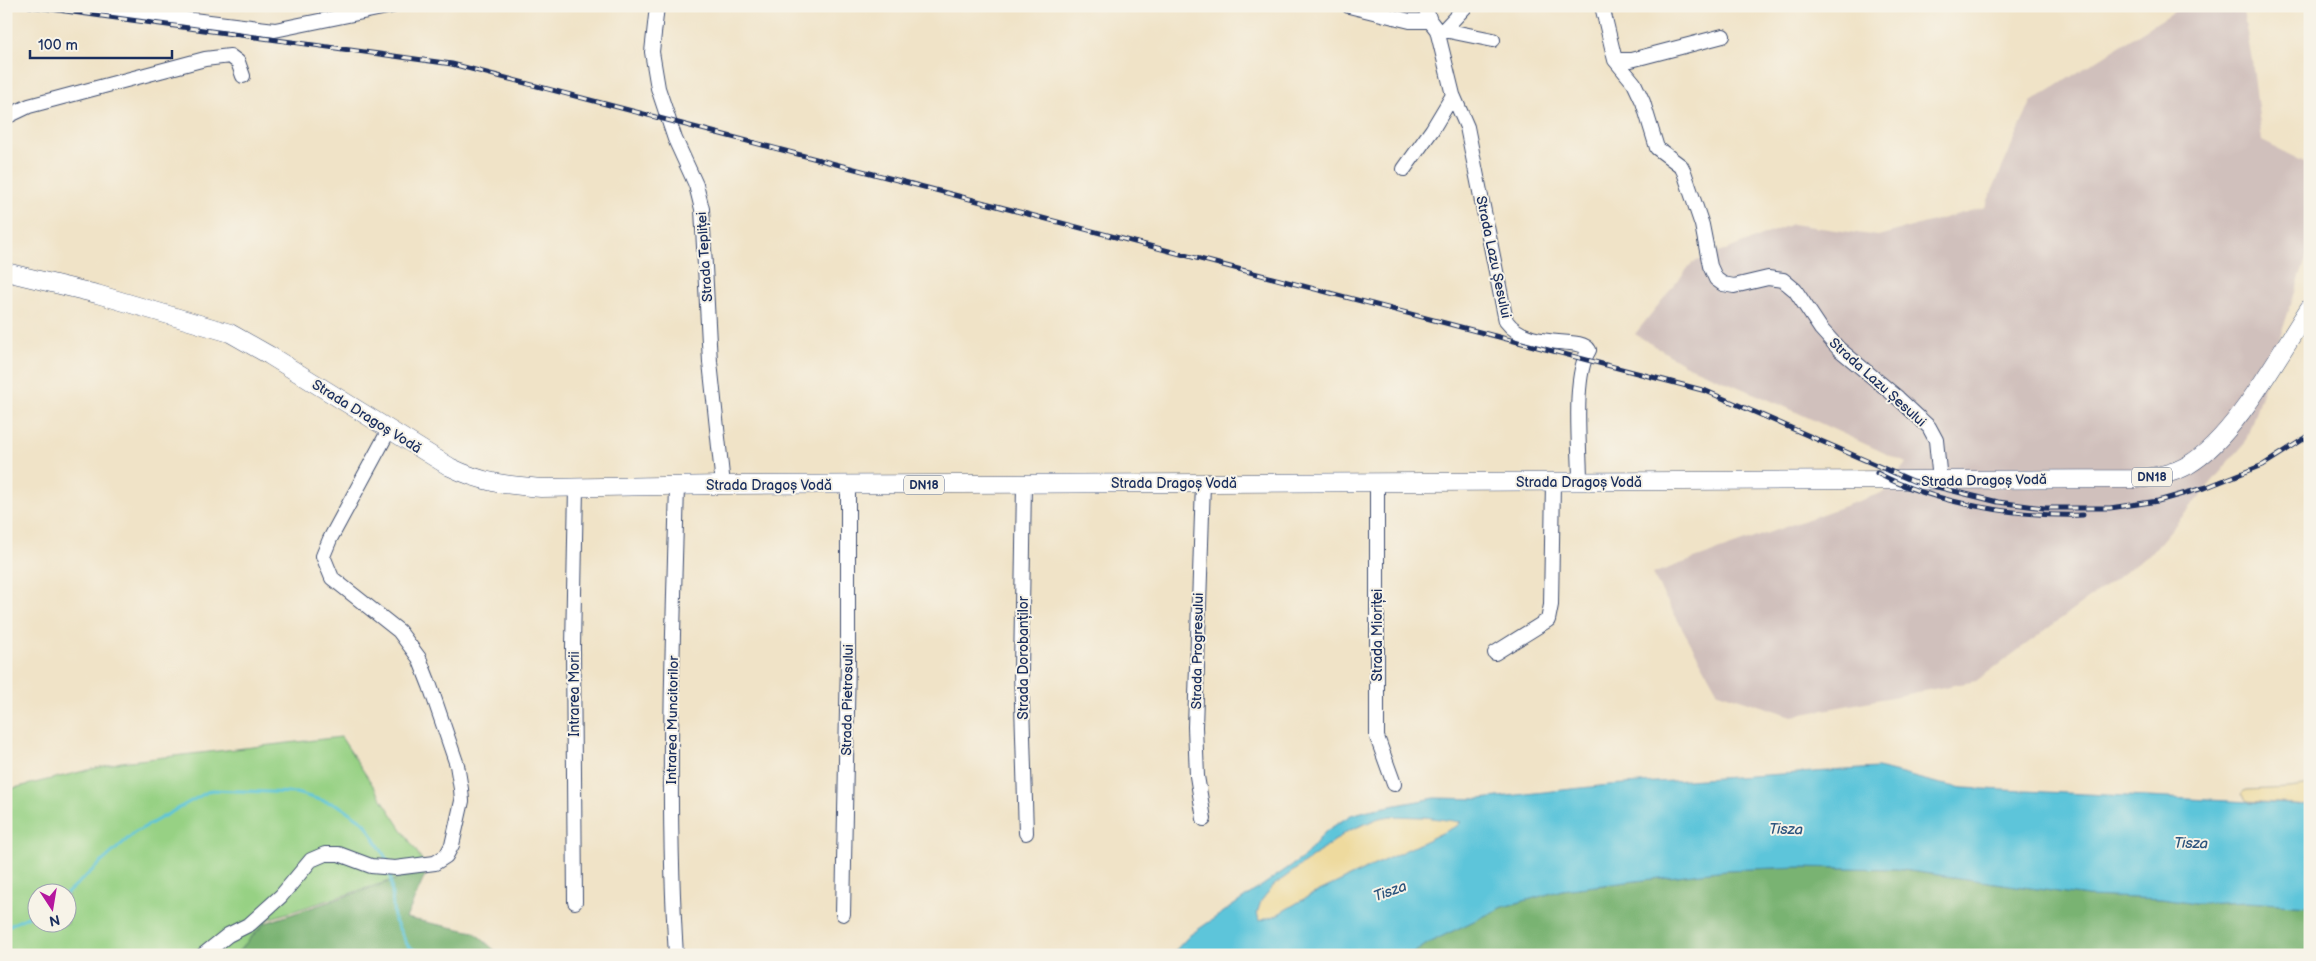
<svg xmlns="http://www.w3.org/2000/svg" width="2316" height="961" viewBox="0 0 2316 961" font-family="'Balsamiq Sans',sans-serif">
  <rect width="100%" height="100%" fill="#f7f3e8"/>
  <filter id="ink" filterUnits="userSpaceOnUse"><feTurbulence type="fractalNoise" baseFrequency=".02" numOctaves="2"/><feDisplacementMap in="SourceGraphic" scale="10" xChannelSelector="R" yChannelSelector="G"/><feConvolveMatrix kernelMatrix="1 2 1 2 8 2 1 2 1" color-interpolation-filters="sRGB"/></filter>
  <filter id="wash" filterUnits="userSpaceOnUse"><feTurbulence type="fractalNoise" baseFrequency=".0096" numOctaves="4" result="noise"/><feDisplacementMap in="SourceGraphic" scale="20" xChannelSelector="R" yChannelSelector="G"/><feGaussianBlur stdDeviation="1.12" result="paint"/><feColorMatrix in="noise" values="0 0 0 0 0 0 0 0 0 0 0 0 0 0 0 0 0 1.4 0 .05"/><feComposite in="paint" operator="in"/></filter>
  <g filter="url(#wash)">
    <rect width="100%" height="100%" fill="#f0e3c7"/>
    <path fill="#d0c0bc" d="M2183 6H2242L2252 60 2262 141 2310 165V247L2245 443 2152 552 1976 681 1792 716 1718 692 1652 574 1887 491 1906 463 1781 405 1684 364 1635 334 1692 263 1792 224 1878 236 1985 207 2031 102Z"/>
    <path fill="#97d184" stroke="#598071" fill-rule="evenodd" d="M341 737 428 869 268 919 235 955H6V790L121 762ZM38 894H68V924H38Z"/>
    <path fill="#79b372" stroke="#4a7168" d="M1799 867 1896 869 2087 896 2163 899 2195 904 2248 902 2310 906V955H1410L1430 942 1503 907 1562 890 1726 870Z
      M428 869 406 918 474 932 500 955H235L265 923Z"/>
    <path fill="#eeda9e" stroke="#84847e" d="M2310 785V805L2247 801 2242 794 2244 791 2247 790 2290 788Z
      M1391 816 1425 817 1461 821 1457 826 1309 896 1275 916 1259 921 1257 913 1261 901 1273 886 1334 841 1348 831 1379 818Z"/>
    <path fill="#5dc5da" stroke="#3c7a9c" fill-rule="evenodd" d="M1877 768C1906 774 1934 784 1963 788L2310 805V906L2248 902 2195 904 2163 899 2087 896 1896 869 1799 867 1726 870 1562 890 1503 907 1430 942 1410 955H1171L1190 935 1304 857 1326 831 1351 815 1369 810 1435 798 1480 799 1609 785ZM1391 816 1425 817 1461 822 1457 826 1309 896 1275 916 1259 921 1257 913 1261 901 1273 886 1334 841 1348 831 1379 818Z"/>
    <g fill="none" stroke-linecap="round" stroke-linejoin="round">
      <path stroke="#5dc5da" stroke-width="3" d="M390 871 394 919 408 946 423 955
        M66 894 134 833 211 790 296 793 338 805 365 823 389 863
        M6 927 38 912"/>
    </g>
  </g>
  <g filter="url(#ink)">
    <g fill="none" stroke-linecap="round" stroke-linejoin="round">
      <g stroke="#3b4a6e" stroke-width="16">
        <path id="minor" d="M77 6 275 30 392 6
          M657 6 652 52 658 88 675 139 696 185 702 209 710 362 723 485
          M1349 6 1410 21H1430
          M1425 6 1430 21 1437 30 1453 95 1467 127 1506 321C1529 352 1580 335 1589 350 1572 377 1580 448 1580 481
          M1602 6 1615 60 1634 83 1643 102 1657 148 1681 166 1684 172 1702 225 1710 266 1716 279 1723 284 1734 286 1768 278 1783 280 1795 290 1821 329 1839 349 1898 398 1929 427 1936 440 1940 481
          M1444 30 1493 40
          M1439 35 1466 6
          M1615 60H1631L1723 36
          M6 117 29 106 205 59 230 56 238 62 243 76
          M1404 169 1432 130 1453 95
          M1377 482V737L1394 784
          M1203 483 1195 727 1197 776 1204 819
          M1024 484 1021 672 1026 833
          M1495 653 1548 620 1551 605 1553 482
          M575 902 573 647 576 487
          M843 914 848 659V485
          M203 955 228 935 250 924 281 896 311 860 325 854H339L371 866 395 868 435 863 446 856 452 845 462 801 461 789 457 765 430 686 419 658 399 631 332 578 323 556 330 539 389 430
          M676 955C666 799 673 642 677 486"/>
      </g>
      <g stroke="#3b4a6e" stroke-width="19">
        <path id="major" d="M6 272 97 294 230 333 269 355 450 467C483 483 505 485 541 488L723 485 2137 479C2155 477 2173 474 2188 465 2235 438 2280 352 2310 307"/>
      </g>
      <use href="#minor" stroke="#fff" stroke-width="14"/>
      <use href="#major" stroke="#fff" stroke-width="18"/>
      <g stroke="#1b2f5e" stroke-width="5">
        <path id="rail" d="M29 6 452 64 1706 391 1913 481 1998 502 2044 508H2110L2158 501 2207 487 2263 465 2310 435
          M1877 473C1935 504 2018 517 2083 515"/>
      </g>
      <use href="#rail" stroke="#f7f3e8" stroke-width="3" stroke-dasharray="9" stroke-linecap="butt"/>
    </g>
  </g>
  <g text-anchor="middle" stroke-width="4" stroke-linejoin="round" paint-order="stroke">
    <g fill="#f7f3e8" stroke="#5d6a87" stroke-width="1">
      <rect x="2132" y="467.5" width="40" height="19" rx="4"/>
      <rect x="904" y="475.5" width="40" height="19" rx="4"/>
    </g>
    <g font-size="12" font-weight="bold" fill="#1b2f5e">
      <text x="2152" y="481">DN18</text>
      <text x="924" y="489">DN18</text>
    </g>
    <g font-size="14" fill="#1b2f5e" stroke="#f7f3e8">
      <text transform="translate(704 257) rotate(-94)" y="5">Strada Tepliței</text>
      <text transform="translate(1494 257) rotate(78)" y="5">Strada Lazu Șesului</text>
      <text transform="translate(1878 382) rotate(42)" y="5">Strada Lazu Șesului</text>
      <text transform="translate(367 416) rotate(32)" y="5">Strada Dragoș Vodă</text>
      <text transform="translate(1984 480) rotate(-1)" y="5">Strada Dragoș Vodă</text>
      <text x="1579" y="487">Strada Dragoș Vodă</text>
      <text x="1174" y="488">Strada Dragoș Vodă</text>
      <text x="769" y="490">Strada Dragoș Vodă</text>
      <text transform="translate(1377 635) rotate(-90)" y="5">Strada Mioriței</text>
      <text transform="translate(1197 651) rotate(-89)" y="5">Strada Progresului</text>
      <text transform="translate(1023 658) rotate(-90)" y="5">Strada Dorobanților</text>
      <text transform="translate(574 694) rotate(-90)" y="5">Intrarea Morii</text>
      <text transform="translate(847 700) rotate(-89)" y="5">Strada Pietrosului</text>
      <text transform="translate(672 720) rotate(-89)" y="5">Intrarea Muncitorilor</text>
    </g>
    <g font-size="15" font-style="italic" fill="#2c547d" stroke="#f7f3e8">
      <text transform="translate(1786 829) rotate(1)" y="5">Tisza</text>
      <text transform="translate(2191 843) rotate(1)" y="5">Tisza</text>
      <text transform="translate(1390 891) rotate(-20)" y="5">Tisza</text>
    </g>
  </g>
  <rect width="2316" height="961" fill="none" stroke="#f7f3e8" stroke-width="25"/>
  <g transform="translate(52 908) rotate(168)"><circle r="24" fill="#f7f3e8" stroke="#9fa5b1"/>
  <path d="M0-4L9 19L0 12L-9 19Z" fill="#b5179e"/>
  <text y="-8" font-size="14" font-weight="bold" text-anchor="middle" fill="#1b2f5e">N</text>
  </g>
  <path d="M30 50v8h142v-8" fill="none" stroke="#1b2f5e" stroke-width="2.5"/>
  <text x="38" y="50" font-size="15" fill="#1b2f5e" stroke="#f7f3e8" stroke-width="4" paint-order="stroke">100 m</text>
</svg>
